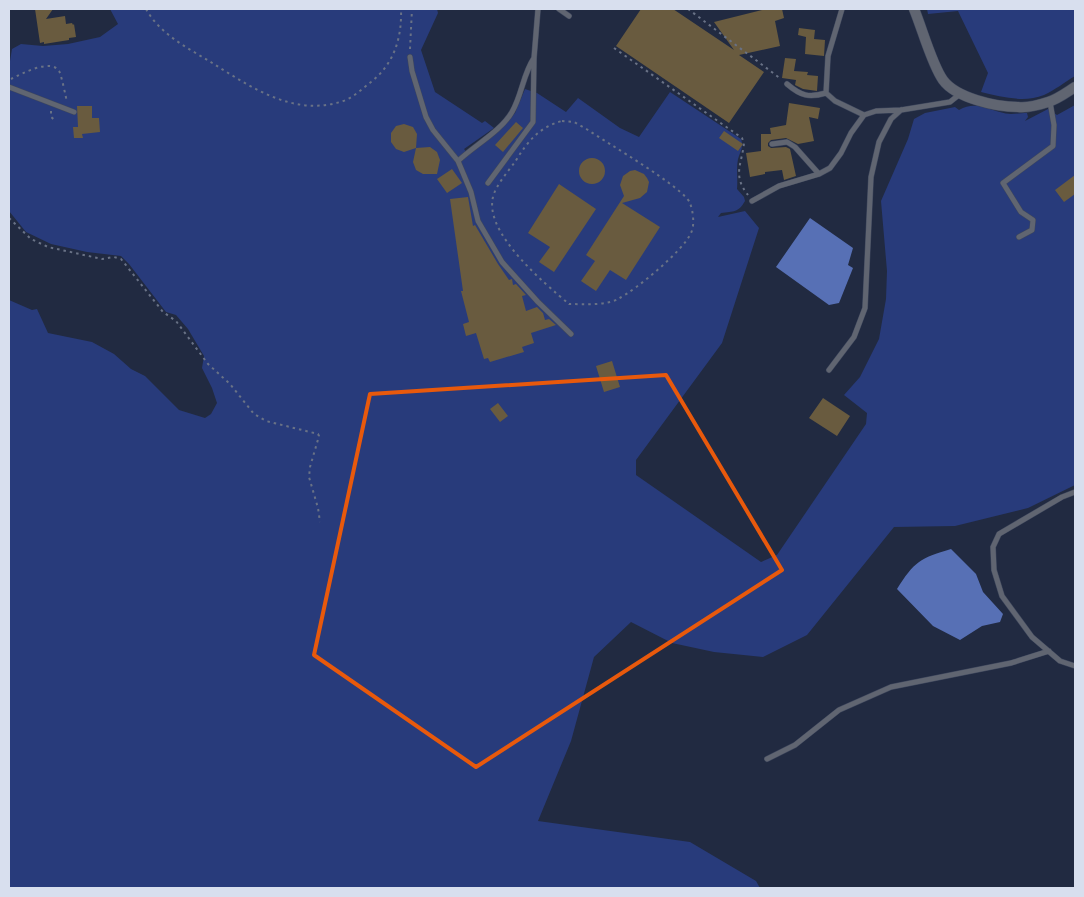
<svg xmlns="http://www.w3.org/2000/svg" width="1084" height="897" viewBox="0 0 1084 897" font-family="'Public Sans',sans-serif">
  <rect width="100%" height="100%" fill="#212a41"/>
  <path fill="#283b7b" d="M110 9H437L438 13 421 50 435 92 482 123 485 121 494 128 464 149 468 154 505 125 515 113 525 89 537 93 566 112 578 98 620 128 639 137 670 92 741 139C744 147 740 152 738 159 736 169 738 179 737 189L744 197 745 201C738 213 734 211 721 213L718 217 745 211 759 228 722 343 636 460V475L761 562 777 555 866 424 867 413 844 395 860 377 879 339 886 299 887 271 881 201 908 139 914 119 925 113 955 107 959 110C978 99 991 113 1011 114 1016 114 1022 113 1027 113L1028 117 1025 121 1048 109 1057 115 1075 105V485L1028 508 955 526 894 527 807 635 763 657 714 652 672 643 631 622 594 657 571 741 538 821 690 842 756 881 760 888H9V300L32 310 37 309 48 333 92 342 114 354 131 369 145 376 179 410 205 418 211 414 217 403 212 388 202 368 204 356 188 329 176 315 166 312 129 264 121 256 87 252 51 244 26 232 9 211V67L12 49 21 44 43 46 68 44 100 37 118 24Z
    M927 9H1075V76C1065 82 1055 90 1044 95 1024 103 1002 97 981 92L988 73 958 11 928 14Z"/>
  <path fill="#5770b5" d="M810 218 853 248 848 265 853 268 839 303 829 305 776 267Z
    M951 549 976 574 983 592 1003 614 1000 622 982 626 960 640 933 626 897 589C914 562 920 558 951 549Z"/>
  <path fill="#695b3f" d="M35 9H53L46 19 65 16 66 24 72 23 73 25 74 24 76 37 69 38V40L44 44V42L40 43Z
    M641 9H673L734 50 714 22 766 9H782L784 18 775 21 780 46 739 55 764 72 729 123 616 46Z
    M799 28 815 30 814 39 825 40 824 56 805 54 806 37 798 35Z
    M785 58 796 59 794 71 808 72 807 75 818 76 817 91 803 89 795 85 796 80 782 78Z
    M789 103 820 108 818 119 809 117 814 141 798 144 786 138 771 140 768 143V146L771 148 786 147 790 149 796 176 784 180 782 170 765 172V174L750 177 746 153 761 151V134H771L770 128 786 125Z
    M77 106H92V118H99L100 132 82 134 83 138H74L73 127H78Z
    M516 122 523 128 503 152 495 145Z
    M404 124 413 127 417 134 416 148 430 147 437 152 440 160 437 174H423L416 170 413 162 416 148 404 152 396 149 391 142V133L396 126Z
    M724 131 743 144 738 151 719 138Z
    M579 171a13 13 0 1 1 26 0a13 13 0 1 1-26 0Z
    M452 169 462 183 447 193 437 179Z
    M635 170 644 174 647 178 649 182 647 192 640 198 622 203 660 227 626 280 610 270 596 291 581 281 595 261 586 255 624 196 620 185 623 176 630 171Z
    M1075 175V194L1064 202 1055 190Z
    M559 184 596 209 554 272 539 262 550 247 528 233Z
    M468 197 473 226 475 225 498 264 509 280 512 279 513 285 516 284 526 295 522 296 526 311 537 307 543 313 545 320 549 319 556 325 531 333 534 343 522 347 524 352 490 362 488 358 484 359 476 333 466 336 463 324 469 322 461 291H463L450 199Z
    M612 361 620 387 604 392 596 366Z
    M823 398 850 416 837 436 809 418Z
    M498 403 508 416 500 422 490 409Z"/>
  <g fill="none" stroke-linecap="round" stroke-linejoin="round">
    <g stroke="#3e475d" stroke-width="6">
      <path id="lane" d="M559 9 569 16
        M410 57 412 71 426 117 433 130 458 161 471 192 478 221 502 262 538 302 571 334
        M787 84C801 96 809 98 826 93
        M9 87 74 112
        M826 93 828 56 842 9
        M826 93 835 101 864 115
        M772 144 787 142 795 147 819 174
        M458 161C475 145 501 131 512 112 522 95 523 74 534 58
        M488 183 533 122 534 58 538 9
        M752 201 779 186 819 174 830 168 841 153 851 133 864 115 876 111 901 110 950 102 960 94
        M1019 237 1032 230 1033 220 1021 212 1003 183 1053 146 1054 125 1050 102
        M829 370 854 337 865 308 871 177 879 142 891 119 901 110
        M1075 492 1062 497 999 534 993 547 994 570 1002 596 1032 637 1060 661 1075 666
        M767 759 795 745 839 710 891 687 1011 663 1049 651"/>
    </g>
    <g stroke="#3e475d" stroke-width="11">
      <path id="street" d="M914 9C922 28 932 65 943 80 956 98 996 107 1018 107 1027 108 1039 105 1048 102 1058 99 1067 92 1075 87"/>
    </g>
    <path stroke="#697286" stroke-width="2" stroke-dasharray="2.5 4" stroke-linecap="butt" d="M146 9C160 34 186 47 209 61 251 87 295 119 346 100 355 96 363 88 371 82 394 64 402 38 401 9
      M688 9 781 79
      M614 48 742 138 744 143C742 164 732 175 748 195
      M410 49 412 9
      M11 79C21 74 51 58 59 71 61 73 66 98 67 102
      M51 111V117L56 121
      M562 121 574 122 588 130C607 143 683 187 690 203 693 211 695 225 691 233 683 251 637 289 618 299 604 306 584 304 569 304 544 283 484 233 493 197 495 187 508 171 515 162 527 142 539 127 562 121Z
      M9 218 31 239 48 247 102 259 114 257 121 259 163 312 176 321 208 364 230 384 254 414 266 421 318 434 319 436 310 467 309 477 318 508 320 522"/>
    <use href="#lane" stroke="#606571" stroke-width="5"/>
    <use href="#street" stroke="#606571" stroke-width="10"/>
  </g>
  <path fill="none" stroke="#e8590c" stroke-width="4" stroke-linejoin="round" d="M666 375 782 570 476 767 314 655 370 394Z"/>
  <rect width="1084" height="897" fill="none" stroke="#d8dfee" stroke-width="20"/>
</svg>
